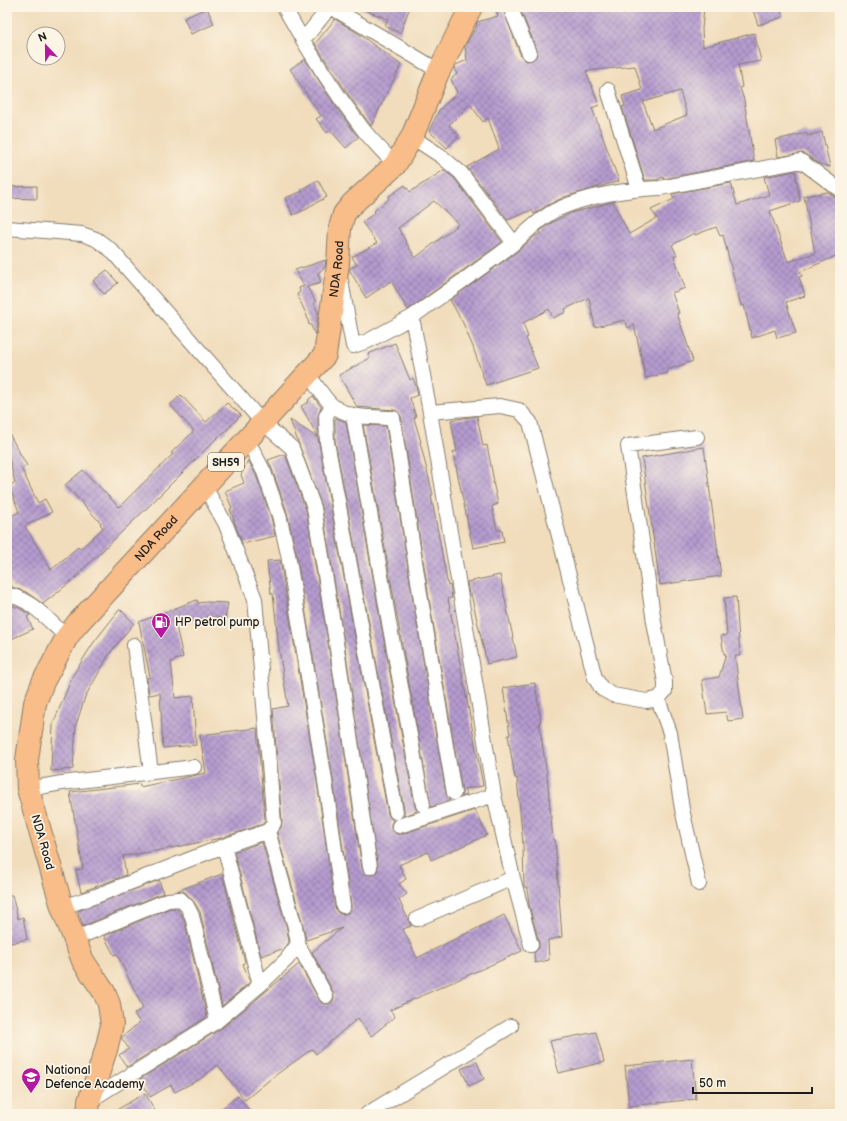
<svg xmlns="http://www.w3.org/2000/svg" width="847" height="1121" viewBox="0 0 847 1121" font-family="'Balsamiq Sans',sans-serif">
  <defs>
    <pattern id="building-cross-hatch" width="8" height="8" patternUnits="userSpaceOnUse"><rect width="8" height="8" fill="#b59bcf"/><path d="M0 0l8 8M0 8l8-8" fill="none" stroke="#927ea7"/></pattern>
  </defs>
  <rect width="100%" height="100%" fill="#fcf5e5"/>
  <filter id="ink" filterUnits="userSpaceOnUse"><feTurbulence type="fractalNoise" baseFrequency=".025" numOctaves="2"/><feDisplacementMap in="SourceGraphic" scale="8" xChannelSelector="R" yChannelSelector="G"/><feConvolveMatrix kernelMatrix="1 2 1 2 8 2 1 2 1" color-interpolation-filters="sRGB"/></filter>
  <filter id="wash" filterUnits="userSpaceOnUse"><feTurbulence type="fractalNoise" baseFrequency=".012" numOctaves="4" result="noise"/><feDisplacementMap in="SourceGraphic" scale="16" xChannelSelector="R" yChannelSelector="G"/><feGaussianBlur stdDeviation="0.9" result="paint"/><feColorMatrix in="noise" values="0 0 0 0 0 0 0 0 0 0 0 0 0 0 0 0 0 1.4 0 .05"/><feComposite in="paint" operator="in"/></filter>
  <g filter="url(#wash)">
    <rect width="100%" height="100%" fill="#f1ddbc"/>
    <g id="blocks">
      <path fill="url(#building-cross-hatch)" fill-rule="evenodd" d="M360 7H410L400 33 385 26 388 19 359 8Z
        M495 7H502L521 56 524 60 528 61 535 58 537 54V50L519 7H704L702 29 703 47 754 33 761 61 738 65 742 87 740 88 744 100 754 161 664 179 663 177 656 180H645L622 107 625 106 622 96 642 90 635 66 586 71 599 105 592 108 619 181 564 197 546 206 534 214 532 210 508 220 467 167 499 149 488 118 483 122 470 104 449 125 459 135 447 148 429 131 439 110 457 93 451 79 457 74 454 68 456 65 467 60 465 46 476 27 477 22 498 16ZM680 91 687 115 653 129 643 102Z
        M752 7H780L783 17 758 25Z
        M207 8 214 24 191 34 184 18Z
        M335 19 359 34 401 65 371 126 348 94 315 44Z
        M305 59 334 104 358 137 346 148 330 130 327 133 316 119 321 116 290 69Z
        M822 132 830 167 820 164 803 153 778 157 775 140 807 133V136Z
        M444 170 455 179 502 242 408 310 391 281 366 298 350 271V268L357 265 352 257 377 243 362 222 375 213 374 211 389 199 388 197 405 185 410 192ZM434 201 459 224 415 258 398 228Z
        M795 171 800 201 770 211 788 262 815 253 804 196 828 192 835 197 840 223V233L836 234 840 254 800 272 802 276 799 277 805 296 786 302 796 333 777 338 775 330 752 338 744 305 741 306 723 235 720 236 716 227 695 235 694 233 672 245 677 255 674 256 685 288 672 293 679 313H677L693 361 667 370 668 373 646 378 634 325 628 328 625 320 595 327 589 298 565 309 566 312 553 318 549 309 523 323 528 337 526 338 538 368 486 385 473 347 463 323 450 300 518 251 534 237 541 233 540 231 549 224 571 213 613 202 629 234 657 218 651 210 674 199 671 194 731 183 737 205 769 195 764 177Z
        M318 180 327 197 308 207 309 208 293 215 285 198 303 191 302 189Z
        M37 186V199L7 198V187Z
        M326 260 325 267 318 273 321 283 307 287 316 302 314 303 318 313 315 335 311 325H309L307 316 297 294 300 292 299 288 304 286 295 270Z
        M107 270 118 283 104 294 93 281Z
        M395 343 410 380 413 378 416 386 418 395 410 398 416 417 414 418 421 442H420L433 495H431L448 586 450 585 452 598 448 599 483 786 464 789 467 795 462 797V792L429 599 401 416 397 411 394 410 357 407 339 375 370 358 368 354Z
        M181 395 206 422 227 403 241 415 222 435 221 434 151 504 79 573 80 574 43 604 26 592 12 587 7 575V518L19 512 9 485 15 483 7 449V430L27 466 21 468 38 503 45 499 52 512 25 526 51 570 78 547 80 549 103 528 100 524 101 523 65 485 83 470 119 507 173 454 171 453 194 431 170 405Z
        M313 396 321 407 318 416V437L301 406 309 402 308 400Z
        M477 416 483 446 487 445 494 482H493L498 504 492 506 497 530H502L504 542 473 548 453 452 457 451 451 420Z
        M337 418 346 422 382 630 415 807 417 811 404 816V810L335 441V419Z
        M290 420 318 438 388 814 390 818 393 820 391 824V829L397 834H402L475 810 487 835 431 860 428 852 399 865 406 879 399 884 407 894 399 900 411 926 403 929 417 958 504 915 522 951 390 1010 395 1017 371 1036 358 1018 316 1054 312 1049 273 1077 245 1100 218 1065 200 1079 175 1092 171 1085 150 1097 140 1079 222 1028 299 964 321 1003 325 1004H330L333 1001 334 997 333 992 312 952 342 928 306 940 303 925 277 833 281 828 282 822 273 709 288 706 279 649 273 594H271L267 561 280 560 316 775 335 907 337 912 340 914H345L349 912 351 909V905L332 773 296 553 287 512 272 469 268 460 285 454 306 510 326 630 362 868 364 873 371 875 375 874 378 870 342 628 322 507Z
        M363 425 386 426 413 601 446 794 450 800 431 807Z
        M704 447 721 576 660 585 642 458Z
        M248 460 256 475 271 517 275 536 242 544 230 509 232 508 225 491 244 483 241 475Z
        M500 575 517 657 487 664 471 594 469 595 467 582Z
        M736 597 740 656H735L743 719 728 721 726 712 707 714 702 680 719 677 726 654H724L721 636 727 635 724 598Z
        M197 600 198 603 206 602 228 603 225 619 206 616V619L175 622 183 657 171 662 175 698 193 696 196 745 163 748 160 693 149 695 147 678 150 677 139 622Z
        M7 604 19 608 30 615 27 617 33 629 7 641Z
        M120 609 134 623 110 653 85 697 76 725 73 769 51 771 53 724 73 675 94 642Z
        M535 683 541 722H539L547 775 553 840H555L562 937 548 940 549 960 535 963 534 953 539 948V943L529 905 527 887H524L523 844 517 778H515L508 735H510L503 688Z
        M257 728 265 820 263 824 221 838 156 851 123 856 126 875 81 892 76 870 83 869 70 792 140 784V787L206 773 200 735Z
        M262 842 287 929 289 942 285 948 261 956 234 852Z
        M222 874 245 962 243 964 250 982 222 1006 200 912 194 902 186 893 183 891H177Z
        M159 880 163 893 83 926 78 911Z
        M7 895H12L18 919 23 917 27 939 7 944Z
        M170 908H177L184 919 207 1017 127 1067 119 1055 129 1049 122 1039V1037L140 1022 134 1014 143 1008 117 954 114 955 104 936Z
        M596 1032 604 1062 559 1073 550 1041Z
        M692 1059 696 1099 629 1106 625 1066Z
        M477 1062 484 1079 469 1086 461 1069Z
        M145 1093 157 1114H110Z
        M238 1096 252 1114H214Z"/>
    </g>
  </g>
  <g filter="url(#ink)">
    <use href="#blocks" fill-opacity="0" stroke="#867c6c" stroke-width="1"/>
    <g fill="none" stroke-linecap="round" stroke-linejoin="round">
      <g stroke="#867c6c" stroke-width="16">
        <path id="street" d="M284 7C307 49 333 90 362 128 372 141 384 152 395 165
          M331 7 439 71
          M510 7 529 53
          M308 34 330 7
          M608 90 639 189
          M412 137 441 156 461 173 514 243
          M7 228 82 234 96 239 111 250 262 422 292 448 314 508 334 629 370 867
          M341 281 353 346 368 341 412 317
          M308 374C314 382 326 401 333 406 350 419 373 417 393 418L421 600 454 793
          M332 405 326 416 327 442 396 812
          M430 412 500 406 519 410 530 422 595 678 602 689 613 695 646 701 658 699 665 691V682L654 622 628 446 697 437
          M353 415 390 628 423 805
          M247 439 264 472 279 515 288 554 324 774 343 906
          M7 595C28 596 51 623 67 637
          M134 645 151 772
          M658 699 670 733 682 809 699 884
          M28 789 62 783 194 767
          M399 826 494 795
          M224 846 260 985
          M62 907 96 896 224 846 268 831 274 823 255 599 226 525 204 485
          M417 919 513 878
          M74 939 168 900 180 899 187 906 192 916 217 1021
          M298 944 326 996
          M531 945 513 878 494 795 430 412 412 317C446 292 481 269 513 244 528 232 539 218 556 210 586 196 627 189 660 188L801 161 840 190
          M89 1101 217 1021 260 985 287 959 298 944 295 927 268 831
          M367 1114 511 1026"/>
      </g>
      <g stroke="#867c6c" stroke-width="24">
        <g id="primary">
          <path id="s1" d="M88 1114 89 1101 106 1050 112 1025 109 1004 104 992 83 961 62 907 28 789 27 760 35 703 43 682 67 637 77 624 325 355 338 264 340 228 344 214 352 204 395 165 412 137 437 75 471 7"/>
        </g>
      </g>
      <use href="#street" stroke="#fff" stroke-width="14"/>
      <use href="#primary" stroke="#f8bd88" stroke-width="22"/>
    </g>
  </g>
  <defs>
    <g id="fuel-pin" transform="scale(1)"><path d="M0 17L-7.5 6A9.5 9.5 0 1 1 7.5 6Z" fill="#b5179e" stroke="#fcf5e5"/><path d="M-5.5-6h7V0h2V4h1.3V-2.5L3-4.5l.8-.8L6-3V5H2.5V1h-1V6h-7ZM-4.2-4.7v3.2H.2V-4.7Z" fill="#fff"/></g>
    <g id="university-pin" transform="scale(1)"><path d="M0 17L-7.5 6A9.5 9.5 0 1 1 7.5 6Z" fill="#b5179e" stroke="#fcf5e5"/><path d="M0-5L7-2L0 1L-7-2ZM-4 1L0 2.5L4 1V4Q0 6-4 4Z" fill="#fff"/></g>
  </defs>
  <g fill-rule="evenodd">
    <use href="#fuel-pin" x="161" y="622"/>
    <use href="#university-pin" x="31" y="1077"/>
  </g>
  <g text-anchor="middle" stroke-width="3.5" stroke-linejoin="round" paint-order="stroke">
    <rect fill="#fcf5e5" stroke="#5f5d58" stroke-width="1" x="208" y="453" width="36" height="18" rx="3"/>
    <g font-size="11" font-weight="bold" fill="#1c1c1c">
      <text x="226" y="466">SH59</text>
    </g>
    <g font-size="12" fill="#1c1c1c" stroke="#fcf5e5">
      <text dy="4" stroke="none"><textPath href="#s1" startOffset="974">NDA Road</textPath></text>
      <text dy="4" stroke="none"><textPath href="#s1" startOffset="638">NDA Road</textPath></text>
      <text transform="translate(43 842) rotate(74)" y="4">NDA Road</text>
    </g>
    <g font-size="12" fill="#1c1c1c" stroke="#fcf5e5" text-anchor="start">
      <text x="175" y="626">HP petrol pump</text>
      <text x="45" y="1074">National<tspan x="45" dy="14">Defence Academy</tspan></text>
    </g>
  </g>
  <rect width="847" height="1121" fill="none" stroke="#fcf5e5" stroke-width="24"/>
  <g transform="translate(46 46) rotate(338)"><circle r="19" fill="#fcf5e5" stroke="#a29e95"/>
  <path d="M0-3L7 15L0 10L-7 15Z" fill="#b5179e"/>
  <text y="-6" font-size="11" font-weight="bold" text-anchor="middle" fill="#1c1c1c">N</text>
  </g>
  <path d="M693 1087v6h119v-6" fill="none" stroke="#1c1c1c" stroke-width="2"/>
  <text x="699" y="1087" font-size="12" fill="#1c1c1c" stroke="#fcf5e5" stroke-width="3" paint-order="stroke">50 m</text>
</svg>
